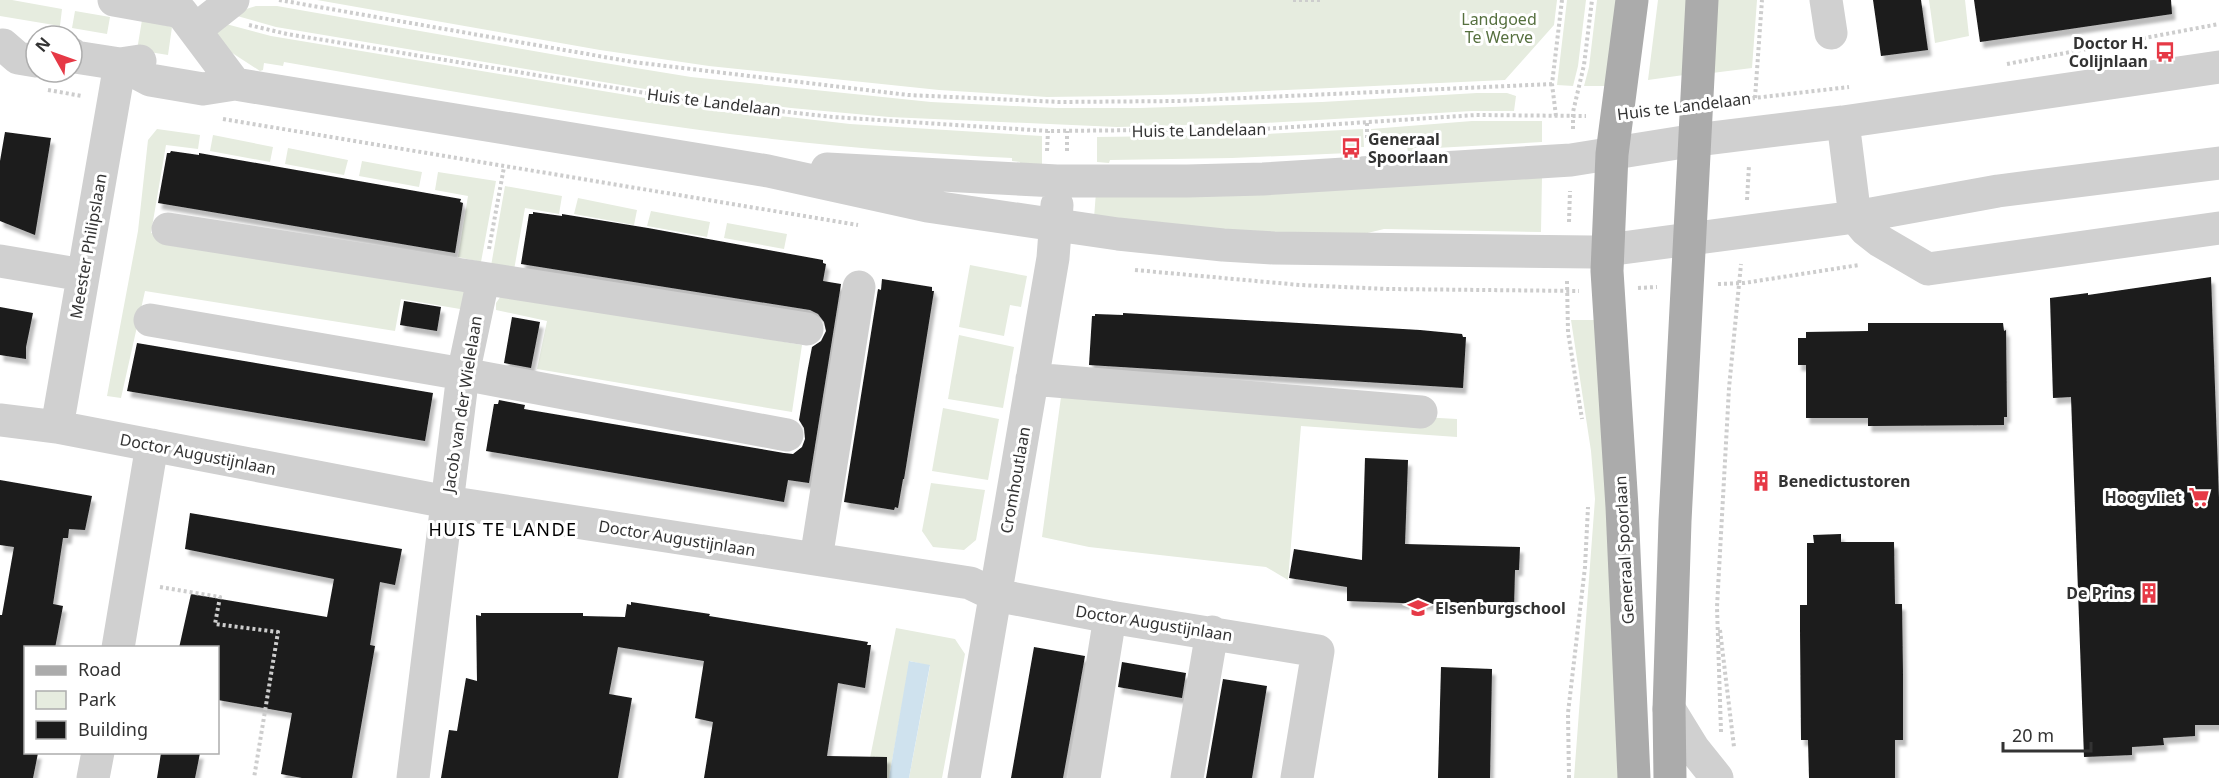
<svg xmlns="http://www.w3.org/2000/svg" width="2219" height="778" viewBox="0 0 2219 778" font-family="'Noto Sans',sans-serif">
  <defs>
    <filter id="shadow"><feDropShadow dx="3.5" dy="6" stdDeviation="1.5" flood-color="#0004"/></filter>
  </defs>
  <rect width="100%" height="100%" fill="#fff"/>
  <path fill="#e6ecdf" d="M0 0H12L62 9 60 26 0 16Z
    M317 0H1557L1554 25 1505 80 1199 94 1114 96 1047 97 939 90 709 66 600 50Z
    M1567 0H1586L1578 66 1573 86 1557 85Z
    M1597 0H1618L1608 86H1584L1589 67Z
    M1658 0H1695L1691 74 1648 80Z
    M1710 0H1757L1752 68 1712 73Z
    M1929 0H1965L1969 36 1935 43Z
    M256 6H277L568 57 691 77 931 102 1056 108H1140L1322 102 1477 93H1507L1516 96 1514 111H1472L1265 123 1117 127 889 117 791 108 651 90 276 27 230 14Z
    M75 11 110 17 107 34 72 28Z
    M142 20 172 27 168 55 137 50Z
    M211 20 271 36 699 107 850 124 1042 136V171L1020 169V162L1012 161V158C932 154 852 148 772 139 608 120 446 90 284 62L283 66 264 63 263 70 260 71 223 47Z
    M1472 121H1542V142L1436 148V145L1417 146 1415 153H1408L1407 145H1403V138L1372 140 1371 129Z
    M157 129 200 135 198 149 166 145 151 233 463 287 468 291 466 310 401 299 395 331 145 291 121 398 107 396 138 231 148 140Z
    M1363 129 1364 147H1350L1349 153 1232 158 1110 160 1109 163 1097 162V137L1245 135Z
    M213 135 273 147 270 162 210 151Z
    M288 148 348 160 344 175 285 164Z
    M362 161 422 172 419 187 359 176Z
    M438 172 496 181 481 262 458 257 468 196 435 190Z
    M1542 177 1541 232 1384 229 1351 237 1255 232 1094 218 1096 192Z
    M505 186 562 196 559 214 525 208 514 270 491 266Z
    M578 198 637 210 634 225 574 214Z
    M651 211 710 222 707 237 647 226Z
    M727 223 787 234 784 249 724 238Z
    M970 265 1027 276 1021 307 1010 305 1004 336 959 327Z
    M503 293 802 345 792 412 537 369 547 321 496 310V303Z
    M1571 320H1595L1601 379 1618 778H1574L1595 499 1591 451Z
    M959 335 1014 347 1003 408 948 399Z
    M1061 397 1457 419V437L1301 426 1288 580 1266 567 1089 547 1042 537Z
    M943 408 999 419 988 480 932 471Z
    M931 483 985 490 976 540 964 550 933 547 922 531Z
    M896 628 955 639 965 654 942 778H909L930 666 910 661 889 778H866Z"/>
  <path fill="#cfe2ee" d="M909 661 930 665 909 778H889Z"/>
  <path fill="#1a1a1a" filter="url(#shadow)" d="M1873 0H1921L1928 50 1881 56Z
    M1974 0H2171L2172 14 1980 42Z
    M5 132 51 138 35 235 0 221V161Z
    M171 151 199 155V153L285 168 461 199 460 202 463 203 455 253 158 203 167 153H170Z
    M533 212 562 216V214L648 228 823 260V263L826 264 823 281 841 284 809 483 788 480 784 502 486 451 494 404H498L499 400 525 405 524 409 784 453 793 454 802 447 805 439 804 428 799 420 807 373 812 347 821 341 826 331 824 322 818 314 810 310 521 264 529 214H533Z
    M2211 277 2219 499V725H2195V736L2163 738 2164 745 2132 747V755L2084 757 2071 397 2053 398 2050 298 2088 293V295Z
    M882 279 932 287V291H934L904 479H903L898 508 895 507 894 510 844 502 878 289 881 290Z
    M404 301 441 307 437 331 400 325Z
    M0 307 33 313 26 347V359L0 355Z
    M1123 313 1420 330 1462 334 1463 337H1466L1463 388 1089 365 1092 316H1095V314L1123 315Z
    M512 317 540 322 531 368 504 363Z
    M1868 323H2003L2004 331 2006 330 2007 417H2004V425L1868 426V418H1806V365H1798V338H1806V332L1868 331Z
    M137 343 433 393 425 441 127 391Z
    M1365 458 1408 460 1405 544 1520 547 1519 570H1515L1514 607 1347 601V587L1289 578 1294 549 1362 560Z
    M0 480 92 496 85 530 69 529 68 538H63L53 604 63 606 55 648H26V753H38L33 778H0V615H2L14 547 0 545Z
    M190 513 402 549 395 585 380 582 370 645 375 646 352 778H302L281 774 292 713 218 700V648H179L191 594 327 617 334 579 185 549Z
    M1841 534V542H1894L1895 604H1902L1903 675V740H1895V778H1809L1808 740H1801L1800 630V605H1807V543H1814L1813 535Z
    M631 602 710 614 709 616 868 642 867 645H871L865 688 838 683 827 756 887 757V778H704L713 722 695 718 704 661 618 647 609 694 632 698 618 778H441L449 730 457 731 466 678 477 681 476 615 481 616V613H583V616L625 617 627 604 631 605Z
    M1034 647 1085 656 1063 778H1011Z
    M1122 662 1186 673 1182 698 1118 687Z
    M1441 667 1492 669 1490 778H1438Z
    M1223 679 1267 686 1252 778H1206Z
    M161 753H200L195 778H157Z"/>
  <g fill="none" stroke-linecap="round" stroke-linejoin="round">
    <path stroke="#cdcdcd" stroke-width="4" stroke-dasharray="3 3" stroke-linecap="butt" d="M279 0 633 62 908 95 1060 102 1178 101 1552 84
      M1293 0H1320
      M249 25 287 34 706 103 833 117 1048 131 1262 129 1476 115 1586 116
      M2007 64 2219 24
      M48 90 82 96
      M1755 98 1762 0
      M1728 101 1849 87
      M1648 110 1667 108
      M1556 116 1552 84 1562 0
      M223 119 858 225
      M1367 123V141
      M1573 129V112L1584 65 1592 0
      M1047 151 1048 131
      M1067 151V131
      M1747 200 1749 165
      M1569 222 1570 191
      M489 249 504 167
      M1135 270 1300 285 1387 289 1579 291
      M1567 281 1568 332 1582 419
      M1718 284 1744 283 1859 265
      M1638 288 1657 287
      M160 587 220 597 215 624 278 632 254 778
      M1720 630 1734 747
      M1721 732 1717 607 1729 388 1741 264
      M1569 778 1568 713 1585 567 1588 507"/>
    <path stroke="#d0d0d0" stroke-width="33" d="M114 0 181 12 235 84
      M1826 0 1831 33
      M195 30 233 0
      M3 45 18 58 36 61
      M72 54 75 57 120 64 140 61
      M120 64 150 80 203 89 235 84 768 171 927 206 1118 234 1223 245 1274 248 1592 252 1855 217 1998 191 2219 163
      M1843 122 1855 217 1866 230 1880 241 1928 269 2219 228
      M827 169 1057 181H1187L1263 179 1571 160 1696 140 1843 122 2219 67
      M168 229 807 329
      M0 261 83 275
      M150 320 463 374 787 435
      M1032 379 1421 412
      M0 420 57 427 447 502 970 583 995 595 1110 617 1318 651 1297 778
      M57 427 120 64
      M816 559 859 287
      M118 648 152 445
      M1669 709 1693 748 1717 778
      M93 778 98 752
      M413 778 463 374 483 280
      M964 778 1053 258 1057 205
      M1084 778 1110 617
      M1187 778 1212 632"/>
    <path stroke="#ababab" stroke-width="33" d="M1632 0 1612 154 1607 271 1622 507 1634 778
      M1670 778 1669 709 1675 521 1702 0"/>
  </g>
  <defs>
    <g id="bus-bare" transform="scale(1.62)"><path d="M-5-6H5V4H4V6H2V4H-2V6H-4V4H-5ZM-3.5-4V0h7V-4ZM-3.5 1.2v1.5H-2V1.2ZM2 1.2v1.5H3.5V1.2Z" fill="#e63946" stroke="#fff" stroke-width="2.5" paint-order="stroke"/></g>
    <g id="building-bare" transform="scale(1.62)"><path d="M-4-6H4V6H1V3H-1V6H-4ZM-2.5-4.3h1.7v1.8h-1.7ZM.8-4.3h1.7v1.8H.8ZM-2.5-1h1.7V.8h-1.7ZM.8-1h1.7V.8H.8Z" fill="#e63946" stroke="#fff" stroke-width="2.5" paint-order="stroke"/></g>
    <g id="supermarket-bare" transform="scale(1.62)"><path d="M-6-5.5h2.5l.6 2H6L4.5 2H-2.5L-4.4-4H-6ZM-1.5 3.2a1.3 1.3 0 1 0 .1 0ZM3 3.2a1.3 1.3 0 1 0 .1 0Z" fill="#e63946" stroke="#fff" stroke-width="2.5" paint-order="stroke"/></g>
    <g id="school-bare" transform="scale(1.62)"><path d="M0-5L7-2L0 1L-7-2ZM-4 1L0 2.5L4 1V4Q0 6-4 4Z" fill="#e63946" stroke="#fff" stroke-width="2.5" paint-order="stroke"/></g>
  </defs>
  <g fill-rule="evenodd">
    <use href="#bus-bare" x="2165" y="52"/>
    <use href="#bus-bare" x="1351" y="148"/>
    <use href="#building-bare" x="1761" y="481"/>
    <use href="#supermarket-bare" x="2199" y="497"/>
    <use href="#building-bare" x="2149" y="593"/>
    <use href="#school-bare" x="1418" y="608"/>
  </g>
  <g text-anchor="middle" stroke-width="6" stroke-linejoin="round" paint-order="stroke">
    <g font-size="16" fill="#56703f" stroke="#fff">
      <text x="1499" y="25">Landgoed<tspan x="1499" dy="18">Te Werve</tspan></text>
    </g>
    <g font-size="16" font-weight="bold" fill="#333" stroke="#fff" text-anchor="end">
      <text x="2148" y="49">Doctor H.<tspan x="2148" dy="18">Colijnlaan</tspan></text>
      <text x="1368" y="145" text-anchor="start">Generaal<tspan x="1368" dy="18">Spoorlaan</tspan></text>
      <text x="1778" y="487" text-anchor="start">Benedictustoren</text>
      <text x="2182" y="503">Hoogvliet</text>
      <text x="2132" y="599">De Prins</text>
      <text x="1435" y="614" text-anchor="start">Elsenburgschool</text>
    </g>
    <g font-size="16" fill="#333" stroke="#fff">
      <text transform="translate(714 102) rotate(7)" y="6">Huis te Landelaan</text>
      <text transform="translate(1684 106) rotate(-7)" y="6">Huis te Landelaan</text>
      <text transform="translate(1199 130) rotate(-1)" y="6">Huis te Landelaan</text>
      <text transform="translate(88 246) rotate(-80)" y="6">Meester Philipslaan</text>
      <text transform="translate(462 404) rotate(-81)" y="6">Jacob van der Wielelaan</text>
      <text transform="translate(198 454) rotate(11)" y="6">Doctor Augustijnlaan</text>
      <text transform="translate(1015 480) rotate(-80)" y="6">Cromhoutlaan</text>
      <text transform="translate(677 538) rotate(9)" y="6">Doctor Augustijnlaan</text>
      <text transform="translate(1624 550) rotate(-93)" y="6">Generaal Spoorlaan</text>
      <text transform="translate(1154 623) rotate(9)" y="6">Doctor Augustijnlaan</text>
    </g>
    <g font-size="18" letter-spacing="1.5" fill="#000" stroke="#fff">
      <text x="503" y="536">HUIS TE LANDE</text>
    </g>
  </g>
  <rect x="24" y="646" width="195" height="108" fill="#ffffff" stroke="#adadad" stroke-width="1.5"/>
  <rect x="36" y="666" width="30" height="9" fill="#ababab" stroke="#adadad" stroke-width="1.5"/>
  <text x="78" y="676" font-size="18" fill="#333333">Road</text>
  <rect x="36" y="691" width="30" height="18" fill="#e6ecdf" stroke="#adadad" stroke-width="1.5"/>
  <text x="78" y="706" font-size="18" fill="#333333">Park</text>
  <rect x="36" y="721" width="30" height="18" fill="#1a1a1a" stroke="#adadad" stroke-width="1.5"/>
  <text x="78" y="736" font-size="18" fill="#333333">Building</text>
  <g transform="translate(54 54) rotate(310)"><circle r="28" fill="#ffffff" stroke="#adadad" stroke-width="1.5"/>
  <path d="M0-4.5L10 22L0 15L-10 22Z" fill="#e63946"/>
  <text y="-9" font-size="16" font-weight="bold" text-anchor="middle" fill="#333333">N</text>
  </g>
  <path d="M2003 742v9h88v-9" fill="none" stroke="#333333" stroke-width="3"/>
  <text x="2012" y="742" font-size="18" fill="#333333" stroke="#ffffff" stroke-width="4.5" paint-order="stroke">20 m</text>
</svg>
